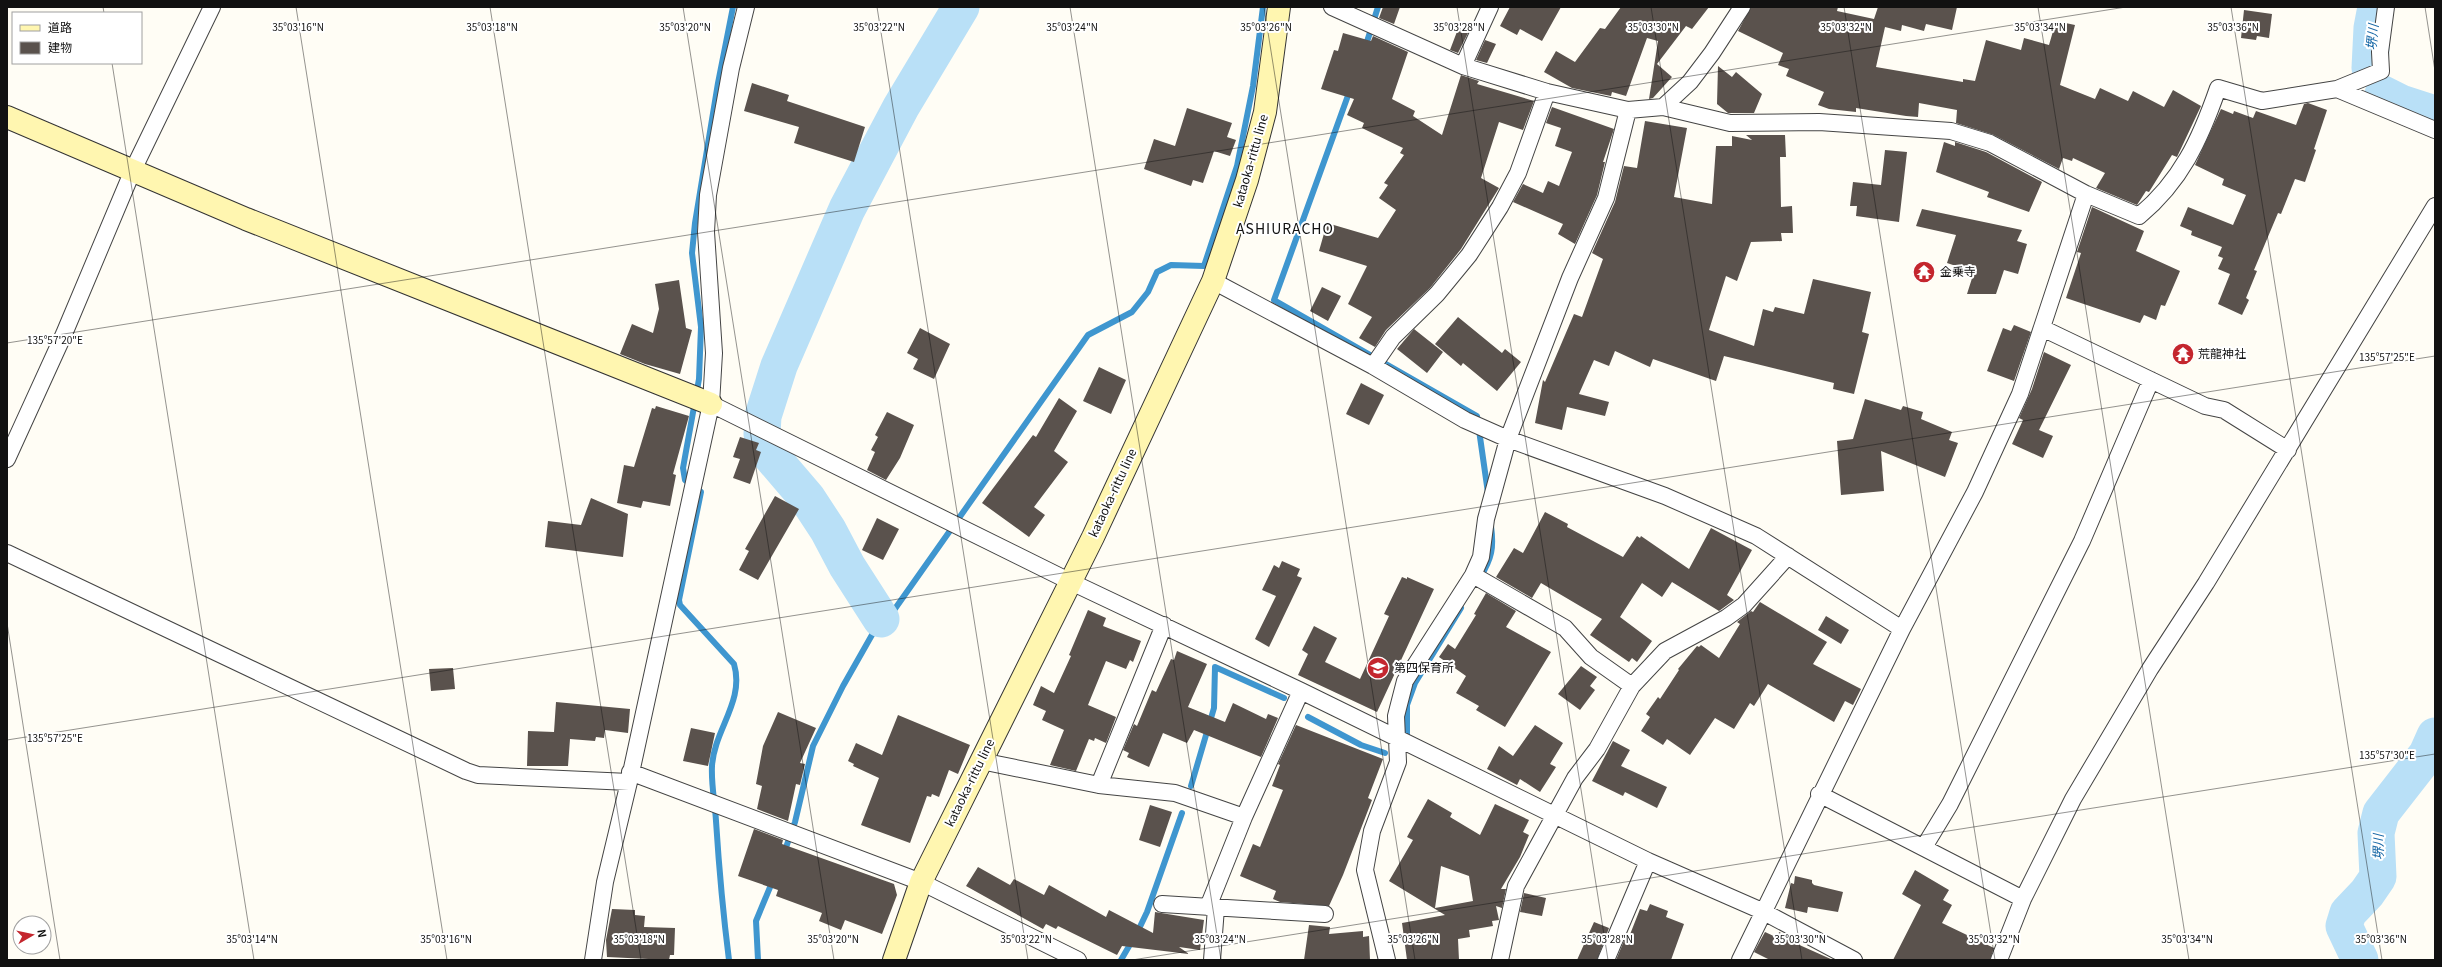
<svg xmlns="http://www.w3.org/2000/svg" width="2442" height="967" viewBox="0 0 2442 967" font-family="Georgia,'Noto Sans JP',serif">
  <rect width="100%" height="100%" fill="#fffdf5"/>
  <g fill="none" stroke-linecap="round" stroke-linejoin="round">
    <path stroke="#3f96cf" stroke-width="6" d="M1365 48 1378 7
      M1350 90 1274 300 1477 416 1488 493
      M1480 578C1492 558 1494 548 1491 526
      M1308 717 1361 745 1385 753
      M1407 742V705L1415 683 1461 608
      M1191 786 1214 708 1215 667 1284 698
      M784 853 795 822 813 746 843 686 881 619 892 613 1088 335 1132 312 1148 292 1157 272 1171 265 1204 266 1237 166 1253 86 1263 7
      M1137 933 1147 912 1182 813
      M729 960C723 913 719 868 716 821 715 803 711 784 712 766 714 730 745 701 734 664L680 605 679 600 701 492 685 480 683 468 699 379 701 327 692 253 695 223 718 83 733 7
      M758 960 756 921 773 880
      M1121 960 1132 941"/>
    <path stroke="#b9e0f7" stroke-width="37" d="M2370 68 2372 28 2376 7
      M2383 94 2401 103 2435 114
      M881 619 847 566 828 530 807 498 766 450 762 434 763 416 779 366 847 209 901 107 961 7
      M2360 960 2344 926 2348 913 2367 893 2378 877 2376 833 2381 813 2427 754 2435 736"/>
  </g>
  <path fill="#5a524d" fill-rule="evenodd" d="M1383 7H1400L1394 24 1379 18Z
    M1510 7H1561L1542 41 1520 29 1517 35 1500 26Z
    M1621 7H1709L1692 29 1686 26 1657 64 1672 77 1653 98 1649 99 1658 41 1647 38 1626 96 1612 92 1611 96 1572 88 1544 72 1556 51 1575 62 1600 28 1605 29Z
    M1751 7H1838L1837 11 1874 19 1878 7H1957L1952 30 1926 24 1924 31 1902 25 1901 31 1885 27 1876 67 1963 82V79L1975 81 1986 40 2021 50 2024 38 2049 45 2056 21 2075 25 2060 85 2095 99 2100 88 2128 101 2133 91 2164 107 2173 90 2201 106 2177 157 2172 155 2149 192 2146 191 2137 205 2096 188 2105 173 2073 158 2072 161 2063 158 2059 169 1994 135 1956 123 1957 110 1919 103 1918 117 1906 116 1856 108V112L1829 109 1818 105 1824 92 1786 76 1789 69 1778 65 1783 53 1738 31Z
    M2244 10 2272 14 2269 38 2257 36 2256 40 2241 38Z
    M1458 29 1468 33 1458 53 1450 50Z
    M1343 33 1371 41 1373 36 1408 52 1392 99 1415 111 1413 116 1442 135 1461 75 1479 81 1477 84 1534 101 1523 130 1499 122 1481 178 1499 188 1461 249 1430 288 1386 330 1375 347 1359 338 1372 317 1348 304 1367 266 1319 251 1327 223 1378 238 1396 210 1379 198 1388 185 1384 183 1404 155 1400 153 1403 148 1362 128 1364 123 1347 115 1354 99 1321 89 1334 50 1338 51Z
    M1485 40 1496 44 1487 63 1476 60Z
    M1718 66 1732 77 1736 72 1762 94 1754 113H1728L1717 104Z
    M752 83 789 95 787 101 865 127 854 162 794 143 799 127 744 111Z
    M2308 103 2327 110 2314 149 2316 150 2305 182 2295 179 2281 214 2278 213 2254 270 2257 271 2246 298 2249 300 2242 315 2218 304 2230 274 2218 269 2223 258 2218 256 2222 247 2191 235 2192 231 2180 226 2188 207 2233 225 2246 195 2222 185 2224 179 2195 165 2221 109 2233 114 2234 111 2253 118 2256 111 2296 125 2304 104Z
    M1552 107 1614 129 1603 162H1605L1597 195 1575 244 1558 234 1563 224 1513 202 1523 184 1543 193 1548 181 1559 186 1572 152 1555 146 1561 128 1546 123Z
    M1187 108 1232 123 1227 137 1236 140 1230 156 1214 151 1203 183 1193 180 1191 186 1144 169 1154 139 1175 146Z
    M1645 121 1687 128 1674 197 1712 204 1716 146H1732V136L1752 140 1746 135H1785L1786 157H1780L1781 207 1792 206 1793 233H1781L1782 241 1751 242 1737 281 1726 276 1709 330 1754 346 1763 309 1773 312 1775 307 1804 314 1813 279 1871 292 1862 332 1869 334 1854 394 1833 389 1834 383 1724 356 1716 381 1653 359 1650 367 1615 351 1609 366 1594 360 1579 394 1609 402 1605 416 1567 407 1562 430 1535 423 1543 380 1545 382 1574 314 1582 317 1603 259 1592 253 1615 202 1624 166 1637 168Z
    M1944 142 1955 146V142L1986 152 2042 182 2029 212 1987 197 1989 192 1936 172Z
    M1885 150 1907 152 1899 222 1856 216 1857 206H1850L1853 182 1881 185Z
    M2092 207 2144 231 2136 251 2180 271 2165 306 2161 305 2156 320 2144 315 2140 323 2066 298 2081 253 2077 252Z
    M1922 209 2022 230 2017 241 2027 244 2018 274 2004 270 1996 294H1967L1974 272 1947 263 1956 235 1916 226Z
    M679 280 686 328 692 330 680 374 645 364 620 354 632 324 653 333 659 309 655 284Z
    M1322 287 1341 296 1328 321 1310 311Z
    M1458 317 1502 353 1505 349 1521 362 1497 391 1463 363 1461 366 1435 344Z
    M2014 325 2031 332 2014 381 1987 371 2003 328 2011 331Z
    M920 328 950 344 934 379 913 369 918 359 907 353Z
    M1414 329 1443 352 1427 373 1397 349Z
    M2044 352 2071 365 2039 430 2053 436 2043 458 2012 444 2023 420 2019 418 2032 389Z
    M1099 367 1126 380 1111 414 1083 401Z
    M1361 383 1384 395 1369 425 1346 414Z
    M1059 398 1077 411 1054 451 1068 462 1034 507 1045 515 1029 537 982 503 1033 435 1036 437Z
    M1865 399 1901 410 1903 406 1923 412 1921 419 1952 432 1949 440 1958 443 1945 477 1881 451 1884 491 1841 495 1837 441 1853 439Z
    M656 406 689 416 673 474 676 475 670 506 643 501 641 508 617 503 624 465 634 467 652 408 655 409Z
    M887 412 914 425 900 458 886 480 867 470 875 452 871 450 878 437 875 435Z
    M740 437 759 443 756 450 761 452 750 484 733 478 740 459 733 457Z
    M775 496 799 509 758 580 739 570 749 551 745 549Z
    M591 498 628 514 623 557 545 547 548 521 581 525Z
    M1545 512 1568 524 1567 527 1623 557 1637 536 1640 538 1641 536 1689 569 1711 528 1752 550 1727 595 1734 600 1719 611 1672 582 1662 597 1642 583 1620 617 1652 641 1637 662 1632 658 1629 662 1590 635 1602 619 1541 583 1532 598 1496 577 1514 548 1523 553Z
    M877 518 899 529 883 560 862 550Z
    M1282 561 1300 569 1297 576 1302 578 1269 647 1255 639 1276 596 1262 590 1274 565 1279 568Z
    M1402 577 1407 579V577L1434 589 1377 712 1298 675 1308 654 1302 650 1314 626 1337 638 1325 662 1360 679 1389 616 1384 614Z
    M1486 593 1516 611 1506 627 1551 652 1505 727 1476 710 1479 706 1456 693 1466 676 1439 657 1448 644 1455 649 1476 615 1474 614Z
    M1760 602 1827 642 1813 664 1861 689 1853 705 1845 701 1834 722 1768 684 1754 706 1750 703 1734 729 1715 718 1690 755 1667 739 1663 745 1641 731 1650 717 1646 714 1658 697 1660 699 1679 670 1678 669 1697 646 1699 647 1701 645 1719 658 1740 624 1737 622 1751 611 1753 612Z
    M1088 610 1106 618 1103 626 1141 641 1133 662 1130 660 1126 669 1106 661 1088 705 1116 717 1106 743 1095 738 1094 741 1089 739 1076 771 1050 765 1064 730 1042 720 1046 711 1033 705 1041 686 1054 693 1071 656 1069 655Z
    M1826 616 1849 630 1841 644 1818 630Z
    M1177 651 1207 664 1188 707 1225 722 1233 703 1266 719 1268 714 1278 718 1261 757 1194 730 1187 743 1163 733 1149 767 1127 757 1129 753 1123 750 1134 724 1137 726 1152 690 1156 692 1171 659 1174 660Z
    M1581 666 1597 677 1590 686 1595 690 1580 710 1558 694Z
    M453 668 455 689 431 691 429 669Z
    M556 702 630 709 628 733 605 730 604 738 596 737 595 741 570 739 568 766H527L528 731 554 732Z
    M778 712 816 728 800 763 805 764 800 785 796 784 788 821 757 809 762 786 756 784 763 746Z
    M898 715 970 745 958 774 949 770 939 797 932 794 931 797 927 796 910 843 861 825 879 778 853 766 854 764 848 761 856 743 882 755Z
    M1296 725 1383 759 1368 798 1372 800 1343 875 1329 906 1280 902 1273 899 1276 891 1240 876 1253 844 1260 847 1283 790 1272 786 1280 765 1278 764Z
    M1535 725 1563 743 1550 764 1556 767 1540 792 1520 779 1517 785 1487 769 1499 746 1513 756Z
    M691 728 715 733 708 766 683 761Z
    M1613 741 1630 750 1621 766 1667 787 1657 808 1625 792 1623 796 1592 781Z
    M1428 799 1452 813 1450 817 1480 835 1495 804 1529 820 1523 832 1529 835 1520 857 1501 889H1506L1502 908 1496 906 1499 920 1492 921 1493 926 1469 930 1470 937 1458 939 1459 960H1407L1402 923 1445 915 1389 881 1413 840 1407 837ZM1441 866 1469 876 1473 901 1435 908Z
    M1150 805 1172 812 1160 847 1139 840Z
    M754 829 783 840 782 844 894 884 897 895 882 934 845 920 841 930 819 921 822 913 776 896 778 890 738 876Z
    M978 867 1010 885 1014 879 1044 895 1049 885 1106 917 1109 910 1153 933 1155 912 1204 920 1200 950 1179 947 1189 954 1122 946 1117 955 1058 926 1056 929 1046 924 1043 929 966 886Z
    M1915 870 1949 890 1943 900 1952 905 1942 923 1994 948 1990 960H1893L1921 905 1902 894Z
    M1795 876 1812 880V883L1814 885 1843 892 1838 912 1808 907 1807 913 1785 908 1791 883 1794 884Z
    M1524 893 1546 898 1542 916 1520 912Z
    M1650 904 1668 911 1666 917 1684 924 1671 960H1616L1626 936 1629 937 1640 909 1647 911Z
    M612 909 635 910V915L645 916 644 927 675 928 674 955H670L669 960 607 957 606 940Z
    M1594 922 1609 928 1597 960H1577Z
    M1309 925 1330 927 1329 934 1363 931V937L1369 936 1370 960H1304Z
    M1765 932 1778 938 1779 932 1796 940 1795 943 1833 960H1770L1754 952Z"/>
  <g fill="none" stroke-linecap="round" stroke-linejoin="round">
    <g stroke="#444" stroke-width="18">
      <path id="street" d="M1332 7 1463 66 1547 92 1628 110 1663 107 1730 123 1819 122 1951 131 1990 143 2086 194 2139 216C2181 181 2200 140 2218 88L2262 101 2337 89 2381 71 2380 52 2386 7
        M1463 66 1490 7
        M2337 89 2435 130
        M1663 107 1690 82 1712 53 1742 7
        M1213 281 1373 366 1465 420 1508 439 1665 496 1756 536 1902 629
        M2042 328 2205 406 2224 410 2288 450
        M1373 366 1393 337 1437 294 1469 255 1500 207 1518 173 1547 92
        M711 404 1069 581 1301 691 1648 861 1762 911 1854 960
        M7 459 64 334 133 170 212 7
        M7 553 466 771 478 775 629 782
        M1473 575 1565 628 1591 657 1632 686
        M1164 625 1099 785 1175 793 1244 817
        M981 761 1099 785
        M630 772 921 882 1078 960
        M1819 794 2023 899
        M1924 847 1950 804 2082 541 2151 380
        M1162 904 1325 914
        M1208 907 1244 817 1301 691
        M593 960 605 882 629 782 711 404 714 353 706 232 708 195 731 68 746 7
        M1212 960 1216 908
        M1387 960 1365 870 1372 831 1398 762 1396 716 1405 681 1473 575 1481 557 1486 519 1508 439 1570 278 1606 198 1628 110
        M1500 960 1516 886 1575 778 1597 749 1632 686 1665 651 1726 618 1744 605 1788 556
        M1606 960 1648 861
        M1740 960 1902 629 1975 492 2020 394 2086 194
        M1999 960 2023 899 2073 799 2150 669 2206 583 2435 206"/>
    </g>
    <g stroke="#333" stroke-width="24">
      <path id="secondary" d="M7 117 246 219 711 404
        M894 960 921 882 1093 537 1213 281 1247 180 1265 112 1279 7"/>
    </g>
    <use href="#street" stroke="#fff" stroke-width="16"/>
    <use href="#secondary" stroke="#fff6b0" stroke-width="22"/>
  </g>
  <path fill="none" stroke="#111" stroke-width="1" stroke-opacity="0.45" d="M103 7 104 13M296 7 447 960M490 7 641 960M683 7 834 960M877 7 1028 960M1070 7 1221 960M1264 7 1415 960M1457 7 1608 960M1651 7 1802 960M1844 7 1995 960M2038 7 2189 960M2231 7 2382 960M2425 7 2435 71M112 63 254 960M7 343 2126 7M7 623 60 960M7 740 2435 356M1132 960 2435 754"/>
  <defs>
    <g id="temple-disc" transform="scale(1.15)"><circle r="9.5" fill="#c4262e" stroke="#fff"/><path d="M0-6L5-2H3V0L6.5 2.5H4V6H1.5V3h-3V6H-4V2.5H-6.5L-3 0V-2H-5Z" fill="#fff"/></g>
    <g id="school-disc" transform="scale(1.15)"><circle r="9.5" fill="#c4262e" stroke="#fff"/><path d="M0-5L7-2L0 1L-7-2ZM-4 1L0 2.5L4 1V4Q0 6-4 4Z" fill="#fff"/></g>
  </defs>
  <g fill-rule="evenodd">
    <use href="#temple-disc" x="1924" y="272"/>
    <use href="#temple-disc" x="2183" y="354"/>
    <use href="#school-disc" x="1378" y="668"/>
  </g>
  <g text-anchor="middle" stroke-width="4" stroke-linejoin="round" paint-order="stroke">
    <g font-size="12" fill="#111" stroke="#fff">
      <text transform="translate(1251 161) rotate(-74)" y="4">kataoka-rittu line</text>
      <text transform="translate(1113 493) rotate(-65)" y="4">kataoka-rittu line</text>
      <text transform="translate(970 783) rotate(-64)" y="4">kataoka-rittu line</text>
    </g>
    <g font-size="12" fill="#111" stroke="#fff" text-anchor="start">
      <text x="1940" y="276">金乗寺</text>
      <text x="2198" y="358">荒龍神社</text>
      <text x="1394" y="672">第四保育所</text>
    </g>
    <g font-size="13" font-style="italic" fill="#1768a6" stroke="#fff">
      <text transform="translate(2372 37) rotate(-85)" y="5">堺川</text>
      <text transform="translate(2378 847) rotate(-90)" y="5">堺川</text>
    </g>
    <g font-size="14" letter-spacing="1" fill="#111" stroke="#fff">
      <text x="1285" y="234">ASHIURACHO</text>
    </g>
  </g>
  <g font-size="10" text-anchor="middle" fill="#111" stroke="#fff" stroke-width="4" stroke-linejoin="round" paint-order="stroke">
    <text x="685" y="31">35°03'20"N</text>
    <text x="2040" y="31">35°03'34"N</text>
    <text x="298" y="31">35°03'16"N</text>
    <text x="492" y="31">35°03'18"N</text>
    <text x="879" y="31">35°03'22"N</text>
    <text x="1072" y="31">35°03'24"N</text>
    <text x="1266" y="31">35°03'26"N</text>
    <text x="1459" y="31">35°03'28"N</text>
    <text x="1653" y="31">35°03'30"N</text>
    <text x="1846" y="31">35°03'32"N</text>
    <text x="2233" y="31">35°03'36"N</text>
    <text x="55" y="344">135°57'20"E</text>
    <text x="2387" y="361">135°57'25"E</text>
    <text x="55" y="742">135°57'25"E</text>
    <text x="2387" y="759">135°57'30"E</text>
    <text x="252" y="943">35°03'14"N</text>
    <text x="446" y="943">35°03'16"N</text>
    <text x="639" y="943">35°03'18"N</text>
    <text x="833" y="943">35°03'20"N</text>
    <text x="1026" y="943">35°03'22"N</text>
    <text x="1220" y="943">35°03'24"N</text>
    <text x="1413" y="943">35°03'26"N</text>
    <text x="1607" y="943">35°03'28"N</text>
    <text x="1800" y="943">35°03'30"N</text>
    <text x="1994" y="943">35°03'32"N</text>
    <text x="2187" y="943">35°03'34"N</text>
    <text x="2381" y="943">35°03'36"N</text>
  </g>
  <rect width="2442" height="967" fill="none" stroke="#111111" stroke-width="16"/>
  <rect x="12" y="12" width="130" height="52" fill="#ffffff" stroke="#a0a0a0"/>
  <rect x="20" y="25" width="20" height="6" fill="#fff6b0" stroke="#a0a0a0"/>
  <text x="48" y="32" font-size="12" fill="#111111">道路</text>
  <rect x="20" y="42" width="20" height="12" fill="#5a524d" stroke="#a0a0a0"/>
  <text x="48" y="52" font-size="12" fill="#111111">建物</text>
  <g transform="translate(32 935) rotate(81)"><circle r="19" fill="#ffffff" stroke="#a0a0a0"/>
  <path d="M0-3L7 15L0 10L-7 15Z" fill="#c4262e"/>
  <text y="-6" font-size="11" font-weight="bold" text-anchor="middle" fill="#111111">N</text>
  </g>
</svg>
